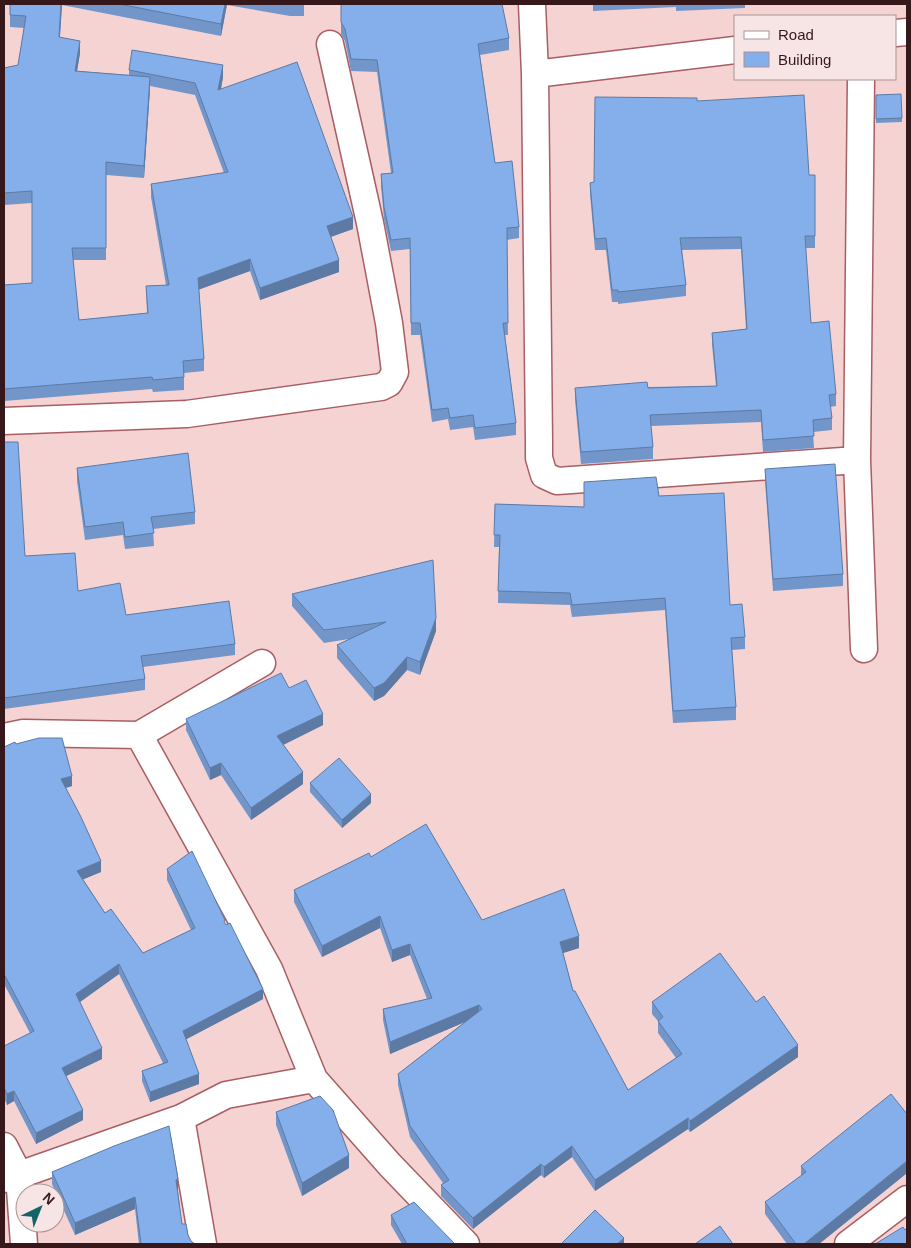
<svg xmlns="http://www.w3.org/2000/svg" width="911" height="1248" viewBox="0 0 911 1248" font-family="Arial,sans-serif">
  <rect width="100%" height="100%" fill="#f6d3d3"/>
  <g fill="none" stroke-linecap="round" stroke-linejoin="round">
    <g stroke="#a85e62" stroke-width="29">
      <path id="minor" d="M532 4 535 74 539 443V458L544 475 557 481 857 460
        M895 33 907 32
        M535 74 735 50
        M861 79 857 460 864 649
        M4 421 187 414 381 387 389 383 395 372 389 323 370 223 330 44
        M139 735 269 969 314 1079 390 1165 466 1244
        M4 737 23 733 139 735 262 663
        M181 1118 203 1244
        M4 1146 19 1175 24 1244
        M4 1179 19 1175 181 1118 226 1095 314 1079
        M848 1244 907 1199"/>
    </g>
    <use href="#minor" stroke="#fff" stroke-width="26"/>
  </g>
  <path fill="#7296c9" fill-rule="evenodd" d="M10 4H304V16H290L227 5 221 36 62 5 60 37 80 53 77 71 129 75V70L223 77 221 90 353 229 331 237 339 272 260 300 250 271 199 289 204 359V371L184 373V390L153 392 152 389 4 401V285L32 283V203L4 205V68L18 65 24 28 10 27ZM150 86 195 95 224 173 151 184V197L166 285 146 286 147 313 79 320 73 260H106V175L144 178Z
    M341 4 509 38V50L480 55 495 163 519 227V238L507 240 508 335H505L516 423V435L475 440 473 427 450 430 448 419 432 422 420 335H411L410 249 391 251 384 219 381 186V174L391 173 377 72 351 71 345 41 341 34Z
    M593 4H745V8L676 11V7L593 11Z
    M876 95 902 118V122L876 123Z
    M697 101 809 175H815V248H805L811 323 836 394V406L830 407 832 418V430L813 432 814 448 763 452 761 422 651 426 653 447V459L581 464 575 400V388L716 386 712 344V333L746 329 741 249 682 250 686 285V296L618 304V302H612L606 250H595L590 194V183L594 182Z
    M4 442 25 556 78 591 126 615 235 644V655L143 667 145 679V690L4 709Z
    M77 468 195 512V524L153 529 154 546 125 549 123 535 85 540 77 481Z
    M765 469 843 574V586L773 591 765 481Z
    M659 496 730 605 745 637V649L732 650 736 707V720L673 723 665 610 572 617 570 605 498 603 499 547H494L495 504 584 507Z
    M292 594 436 631 420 675 407 670 384 696 374 701 337 658V645L349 639 324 643 292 606Z
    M289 688 323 725 283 745 303 784 251 820 221 775 210 780 186 730V719Z
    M16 744 72 786 66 788 101 872 83 879 105 913 143 953 191 930 167 880V869L225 924 263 999 186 1039 199 1084 150 1102 142 1081V1071L163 1063 119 974 79 1002 102 1059 66 1076 83 1120 36 1144 14 1101 7 1105 4 1098V1046L30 1033 4 984V747Z
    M310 783 371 803 342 828 310 792Z
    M371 857 482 920 579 948 563 953 573 991 628 1090 676 1058 658 1033V1021L652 1014V1002H756L798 1057 690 1132 688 1129 595 1191 572 1157 544 1178 541 1175 473 1229 441 1196V1185L443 1183 410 1137 398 1085V1074L465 1022 390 1054 383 1020V1009L427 999 410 955 392 962 380 928 322 957 294 902V890Z
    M276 1112 349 1168 302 1196 276 1125Z
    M801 1166 907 1173 819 1244H787L765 1214V1202L801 1176Z
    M52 1172 178 1191 182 1224 191 1241 195 1244H139L135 1209 75 1235 52 1184Z
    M391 1215 455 1244H402L391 1225Z"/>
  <path fill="#5c7aa4" d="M61 4H62L59 49V37Z
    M225 4H227L221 36V24Z
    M80 41V53L75 83V71Z
    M223 65V77L218 103V90Z
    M150 77V90L144 178V166Z
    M353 217V229L327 238V226Z
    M250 259V271L198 290V278Z
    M339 260V272L260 300V288Z
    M436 618V631L420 675V662Z
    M407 657V670L384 696 374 701V688Z
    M323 714V725L277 748V736Z
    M221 763V775L210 780V768Z
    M303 772V784L251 820V808Z
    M72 776V786L61 789V779Z
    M371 794V803L342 828V820Z
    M101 861V872L77 882V871Z
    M380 916V928L322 957V946Z
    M579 936V948L560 954V942Z
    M410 944V955L392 962V950Z
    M119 964V974L76 1005V994Z
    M263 989V999L183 1041V1031Z
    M479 1005V1016L390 1054V1042Z
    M798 1045V1057L690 1132V1121Z
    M102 1048V1059L62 1078V1068Z
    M199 1074V1084L150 1102V1092Z
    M14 1091V1101L7 1105V1094Z
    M83 1110V1120L36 1144V1133Z
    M688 1118V1129L595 1191V1180Z
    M572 1146V1157L544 1178V1167Z
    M349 1155V1168L302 1196V1183Z
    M907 1161V1173L819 1244H804Z
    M541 1164V1175L473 1229V1218Z
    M178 1179V1191L176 1192V1180Z
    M135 1197V1209L75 1235V1223Z
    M624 1238V1244H617Z"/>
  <path fill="#84afea" stroke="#5c7aa4" d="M10 4H61L59 37 80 41 75 71 150 77 144 166 106 162V248H72L79 320 148 313 146 286 169 285 151 184 228 172 195 83 129 70 132 50 223 65 218 90 297 62 353 217 327 226 339 260 260 288 250 259 198 278 204 359 183 361 184 377 153 380 152 377 4 389V285L32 283V191L4 193V68L18 65 26 16 10 15Z
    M119 4H225L221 24Z
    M341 4H502L509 38 478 44 495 163 512 161 519 227 507 228 508 323H503L516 423 475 428 473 415 450 418 448 408 432 410 420 323H411L410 238 391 240 384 207 381 174 393 173 377 60 351 59 345 29 341 22Z
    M901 94 902 118 876 119V95Z
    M804 95 809 175H815V236H805L811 323 829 321 836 394 829 395 832 418 813 420 814 436 763 440 761 410 650 415 653 447 581 452 575 388 647 382 648 388 717 386 712 333 747 329 741 237 680 238 686 285 618 292V290H612L606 238 595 239 590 183 594 182 595 97 697 98V101Z
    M4 442H18L25 556 75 553 78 591 120 583 126 615 229 601 235 644 141 656 145 679 4 698Z
    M188 453 195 512 151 517 154 533 125 537 123 522 85 527 77 468Z
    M835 464 843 574 773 579 765 469Z
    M656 477 659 496 724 493 730 605 742 604 745 637 731 638 736 707 673 711 665 598 572 605 570 593 498 591 500 535H494L495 504 584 507V482Z
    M433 560 436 618 420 662 407 657 384 683 374 688 337 645 386 622 324 630 292 594Z
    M281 673 289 688 306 680 323 714 277 736 303 772 251 808 221 763 210 768 186 719Z
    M39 738H62L72 776 61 779 81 817 101 861 77 871 105 913 111 909 143 953 195 928 167 869 192 851 225 920 224 922 226 925 230 923 263 989 183 1031 199 1074 150 1092 142 1071 168 1062 119 964 76 994 102 1048 62 1068 83 1110 36 1133 14 1091 7 1094 4 1088V1046L34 1031 4 974V747L15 742 16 744Z
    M339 758 371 794 342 820 310 783Z
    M426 824 482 920 564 889 579 936 560 942 573 991H575L628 1090 682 1054 658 1021 663 1017 652 1002 720 953 756 1002 764 996 798 1045 690 1121 688 1118 595 1180 572 1146 544 1167 541 1164 473 1218 441 1185 449 1180 410 1126 398 1074 482 1009 479 1005 390 1042 383 1009 432 998 410 944 392 950 380 916 322 946 294 890 369 853 371 857Z
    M891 1094 907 1114V1161L804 1244H796L765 1202 806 1172 801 1166Z
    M320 1096 333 1110 349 1155 302 1183 276 1112Z
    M169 1126 178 1179 176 1180 182 1224H186L188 1235 191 1241 195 1244H141L135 1197 75 1223 52 1172 114 1146Z
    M414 1202 455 1244H407L391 1215Z
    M595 1210 624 1238 617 1244H561Z
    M720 1226 733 1244H695Z
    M903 1227 905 1230 907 1228V1244H875Z"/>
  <rect width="911" height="1248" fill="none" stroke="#36181a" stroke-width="10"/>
  <rect x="734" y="15" width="162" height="65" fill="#f7e5e5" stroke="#aa9394"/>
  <rect x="744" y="31" width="25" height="8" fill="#ffffff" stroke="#aa9394"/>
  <text x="778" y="40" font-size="15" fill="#36181a">Road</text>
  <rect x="744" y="52" width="25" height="15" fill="#84afea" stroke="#aa9394"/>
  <text x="778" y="65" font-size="15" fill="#36181a">Building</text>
  <g transform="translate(40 1208) rotate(43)"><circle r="24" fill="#f7e5e5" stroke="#aa9394"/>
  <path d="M0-4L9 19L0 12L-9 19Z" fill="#146465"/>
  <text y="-8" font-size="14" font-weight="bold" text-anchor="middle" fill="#36181a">N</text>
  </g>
</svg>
